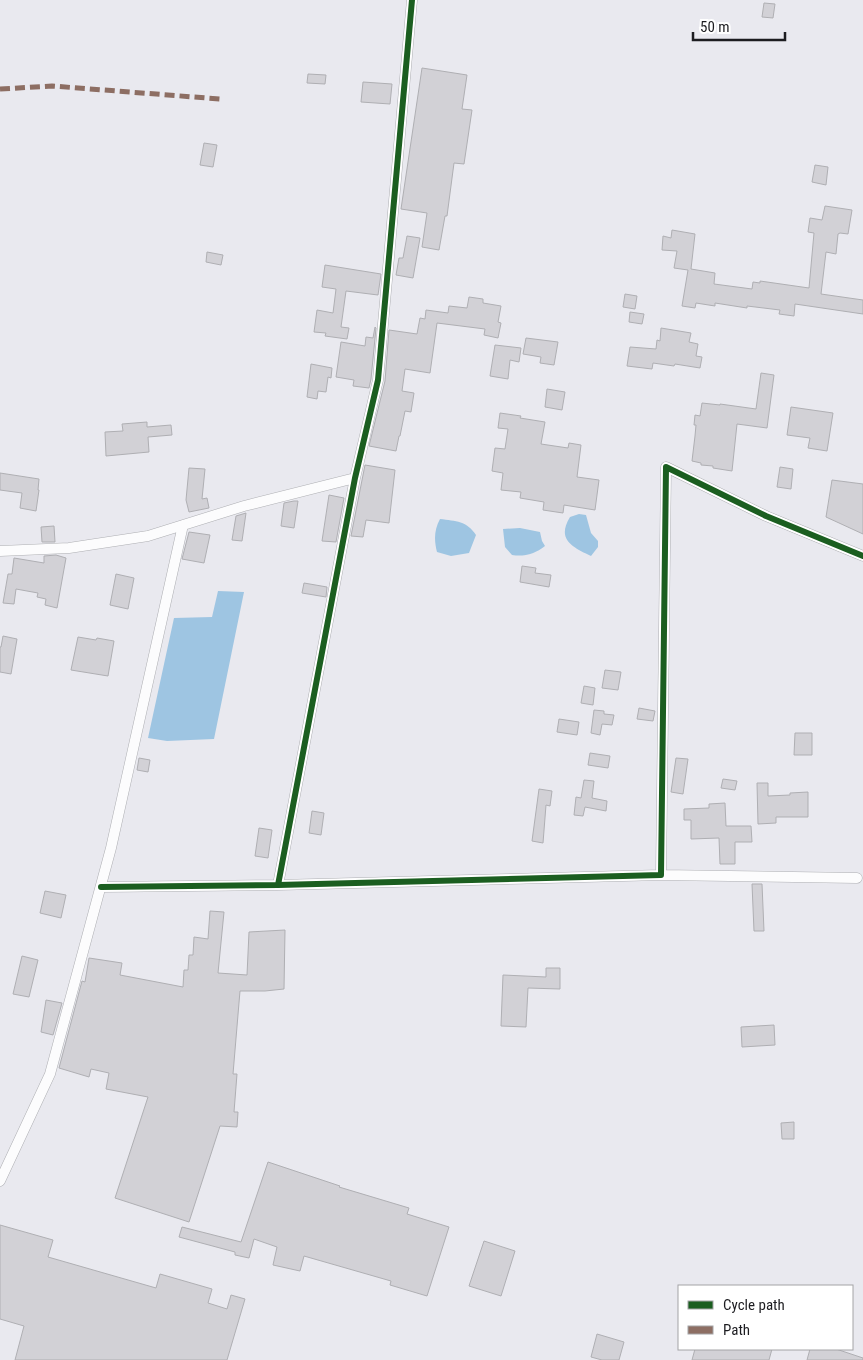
<svg xmlns="http://www.w3.org/2000/svg" width="863" height="1360" viewBox="0 0 863 1360" font-family="'Roboto Condensed',sans-serif">
  <rect width="100%" height="100%" fill="#e9e9ef"/>
  <path fill="#9ec5e2" d="M579 514 586 515 591 533 598 541V547L591 556C573 547 556 540 570 517Z
    M440 519C456 521 467 521 476 535L469 553 451 556 437 552C434 540 434 530 440 519Z
    M520 528 540 532 542 541 545 546C535 554 524 557 512 555L505 547 503 529Z
    M218 591 244 592 214 739 167 741 148 738 174 618 212 617Z"/>
  <path fill="#d2d1d6" stroke="#afafb3" d="M764 3 775 4 773 18 762 17Z
    M422 68 467 75 462 109 472 110 464 164 454 163 447 216H445L439 250 422 247 427 213 401 209Z
    M308 74 326 75 325 84 307 83Z
    M363 82 392 84 390 104 361 102Z
    M204 143 217 145 213 167 200 165Z
    M815 165 828 167 826 185 812 182Z
    M825 206 852 210 848 234 840 233 838 234 836 254 826 252 821 294 863 300V314L795 304 794 316 779 314 780 310 747 306V308L715 303V306L696 303 695 308 682 306 688 270 674 268 677 251 662 250 663 236 671 238 672 230 695 234 691 269 715 273 714 284 752 289 753 282 760 283V281L809 288 814 233 808 232 810 218 822 220Z
    M407 236 420 238 413 278 396 275 399 258H403Z
    M207 252 223 255 221 265 206 262Z
    M325 265 381 274 378 295 346 291 341 327 349 328 347 339 325 336 326 333 314 332 317 310 333 313 336 289 322 287Z
    M625 294 637 296 635 309 623 307Z
    M469 297 483 299V303L501 306 498 322 501 323 498 338 484 335 485 329 437 323 430 373 405 369 402 391 414 393 411 412 405 411 400 436H399L396 451 369 446 385 381 389 330 417 334 420 318 425 319 426 310 448 313 449 306 467 308Z
    M630 312 644 314 642 324 629 322Z
    M375 327 376 328 371 379 369 388 353 386 354 380 336 377 341 342 365 346 366 337 373 338Z
    M661 328 691 333 689 342 698 344 696 356 702 357 700 368 675 364 674 366 653 363 652 369 627 366 630 347 656 349 657 340 660 341Z
    M526 338 558 342 554 365 540 363 541 357 523 354Z
    M495 345 521 348 519 362 510 360 508 379 490 376Z
    M311 364 332 368 331 378 328 377 326 392 318 391 317 399 307 397Z
    M761 373 774 375 767 428 737 424 732 471 713 468V466L701 465V463L692 461 695 436 696 425H694L695 415 700 416 702 403 720 405V404L756 409Z
    M547 389 565 392 562 410 545 407Z
    M791 407 833 413 827 451 808 448 810 438 787 435Z
    M500 413 521 416 520 418 545 422 541 444 568 448 569 443 581 445 577 477 599 480 595 510 564 505 563 513 543 510 544 502 520 498 521 492 501 490 503 473 492 471 495 448 505 449 508 429 498 428Z
    M147 422V427L171 425 172 435 148 437 149 452 106 456 105 432 123 431 122 424Z
    M365 465 395 470 389 523 366 520 363 537 351 536Z
    M780 467 793 469 791 489 777 487Z
    M189 468 205 469 202 499 207 498 209 508 189 512 186 500Z
    M0 473 39 479 38 490H39L36 511 20 508 22 493 0 490Z
    M832 480 863 484V534L826 517Z
    M329 495 344 498 336 542 322 541Z
    M294 501H298L294 528 281 526 284 503Z
    M246 513 242 541 232 540 236 516Z
    M54 526 55 542H42L41 527Z
    M189 532 210 535 204 563 182 559Z
    M56 555 66 558 57 608 45 605 46 599 37 597 38 593 16 589 14 604 3 603 8 574H12L14 558 44 563V556Z
    M522 566 536 568 535 573 551 575 549 587 520 582Z
    M116 574 134 578 128 609 110 605Z
    M304 583 327 587 326 597 302 593Z
    M3 636 17 639 11 674 0 672V647H1Z
    M78 637 96 640 97 638 114 641 108 676 71 670Z
    M605 670 621 672 618 690 602 688Z
    M584 686 595 688 593 705 581 703Z
    M639 708 655 711 653 721 637 719Z
    M594 710 604 711V714L614 715 612 725 602 724 600 735 591 733Z
    M559 719 579 722 577 735 557 732Z
    M795 733H812V755H794Z
    M590 753 610 756 608 768 588 765Z
    M139 758 150 760 148 772 137 770Z
    M676 758 688 759 683 794 671 792Z
    M723 779 737 781 735 790 721 788Z
    M584 780 594 781 592 798 607 801 606 811 585 807 583 816 574 815 576 797 581 798Z
    M757 783H768V796L790 795V793L808 792V817H776V823L758 824Z
    M539 789 552 791 550 806 546 805 543 843 532 841Z
    M725 803 726 826H751L752 842H735V864H720L719 838 691 839V820H684V809L709 808V804Z
    M312 811 324 813 321 835 309 833Z
    M259 828 272 830 268 858 255 856Z
    M752 884H762L764 931H754Z
    M45 891 66 895 61 918 40 913Z
    M210 911 224 912 218 973 247 975 249 932 285 930 284 989 265 991H240L233 1074H237L234 1112H238L237 1127 220 1126 189 1222 115 1198 148 1097 106 1089 109 1073 91 1069 89 1077 59 1068 82 981 85 982 89 958 122 963 120 975 183 987 184 970H188L189 955H193L194 937 208 939Z
    M22 956 38 960 29 997 13 994Z
    M546 968H560V989L528 988 526 1027 501 1026 503 975 546 977Z
    M46 1000 62 1003 53 1035 41 1032Z
    M774 1025 775 1045 742 1047 741 1027Z
    M794 1122V1139H782L781 1123Z
    M268 1162 340 1186 339 1187 409 1208 407 1214 449 1227 427 1296 390 1285 391 1281 304 1256 300 1271 273 1265 277 1247 254 1239 249 1258 235 1255V1252L179 1237 182 1227 241 1242Z
    M0 1225 53 1240 48 1257 156 1288 160 1274 212 1289 208 1303 227 1309 231 1295 245 1299 227 1360H15L24 1326 0 1319Z
    M484 1241 515 1251 501 1296 469 1286Z
    M597 1334 624 1342 619 1360H602L591 1357Z
    M695 1349H772L769 1360H692Z
    M810 1349H836L863 1358V1360H807Z"/>
  <g fill="none" stroke-linecap="round" stroke-linejoin="round">
    <g stroke="#aeafb3" stroke-width="11">
      <path id="street" d="M0 551 69 548 148 536 244 506 355 478
        M661 875 857 878
        M278 885 355 478 378 380 412 0
        M101 887 278 885 661 875 666 467 766 516 863 556
        M0 1181 50 1074 111 848 183 525"/>
    </g>
    <use href="#street" stroke="#fcfcfd" stroke-width="10"/>
    <path stroke="#8d6e63" stroke-width="5" stroke-dasharray="10 5" stroke-linecap="butt" d="M0 89 52 86 220 99"/>
    <g stroke="#fff" stroke-width="9">
      <path id="cycleway" d="M278 885 355 478 378 380 412 0
        M101 887 278 885 661 875 666 467 766 516 863 556"/>
    </g>
    <use href="#cycleway" stroke="#1b5e20" stroke-width="6"/>
  </g>
  <rect x="678" y="1285" width="175" height="65" fill="#ffffff" stroke="#a4a4a6"/>
  <rect x="688" y="1301" width="25" height="8" fill="#1b5e20" stroke="#a4a4a6"/>
  <text x="723" y="1310" font-size="15" fill="#1c1c20">Cycle path</text>
  <rect x="688" y="1326" width="25" height="8" fill="#8d6e63" stroke="#a4a4a6"/>
  <text x="723" y="1335" font-size="15" fill="#1c1c20">Path</text>
  <path d="M693 32v8h92v-8" fill="none" stroke="#1c1c20" stroke-width="2.5"/>
  <text x="700" y="32" font-size="15" fill="#1c1c20" stroke="#ffffff" stroke-width="4" paint-order="stroke">50 m</text>
</svg>
